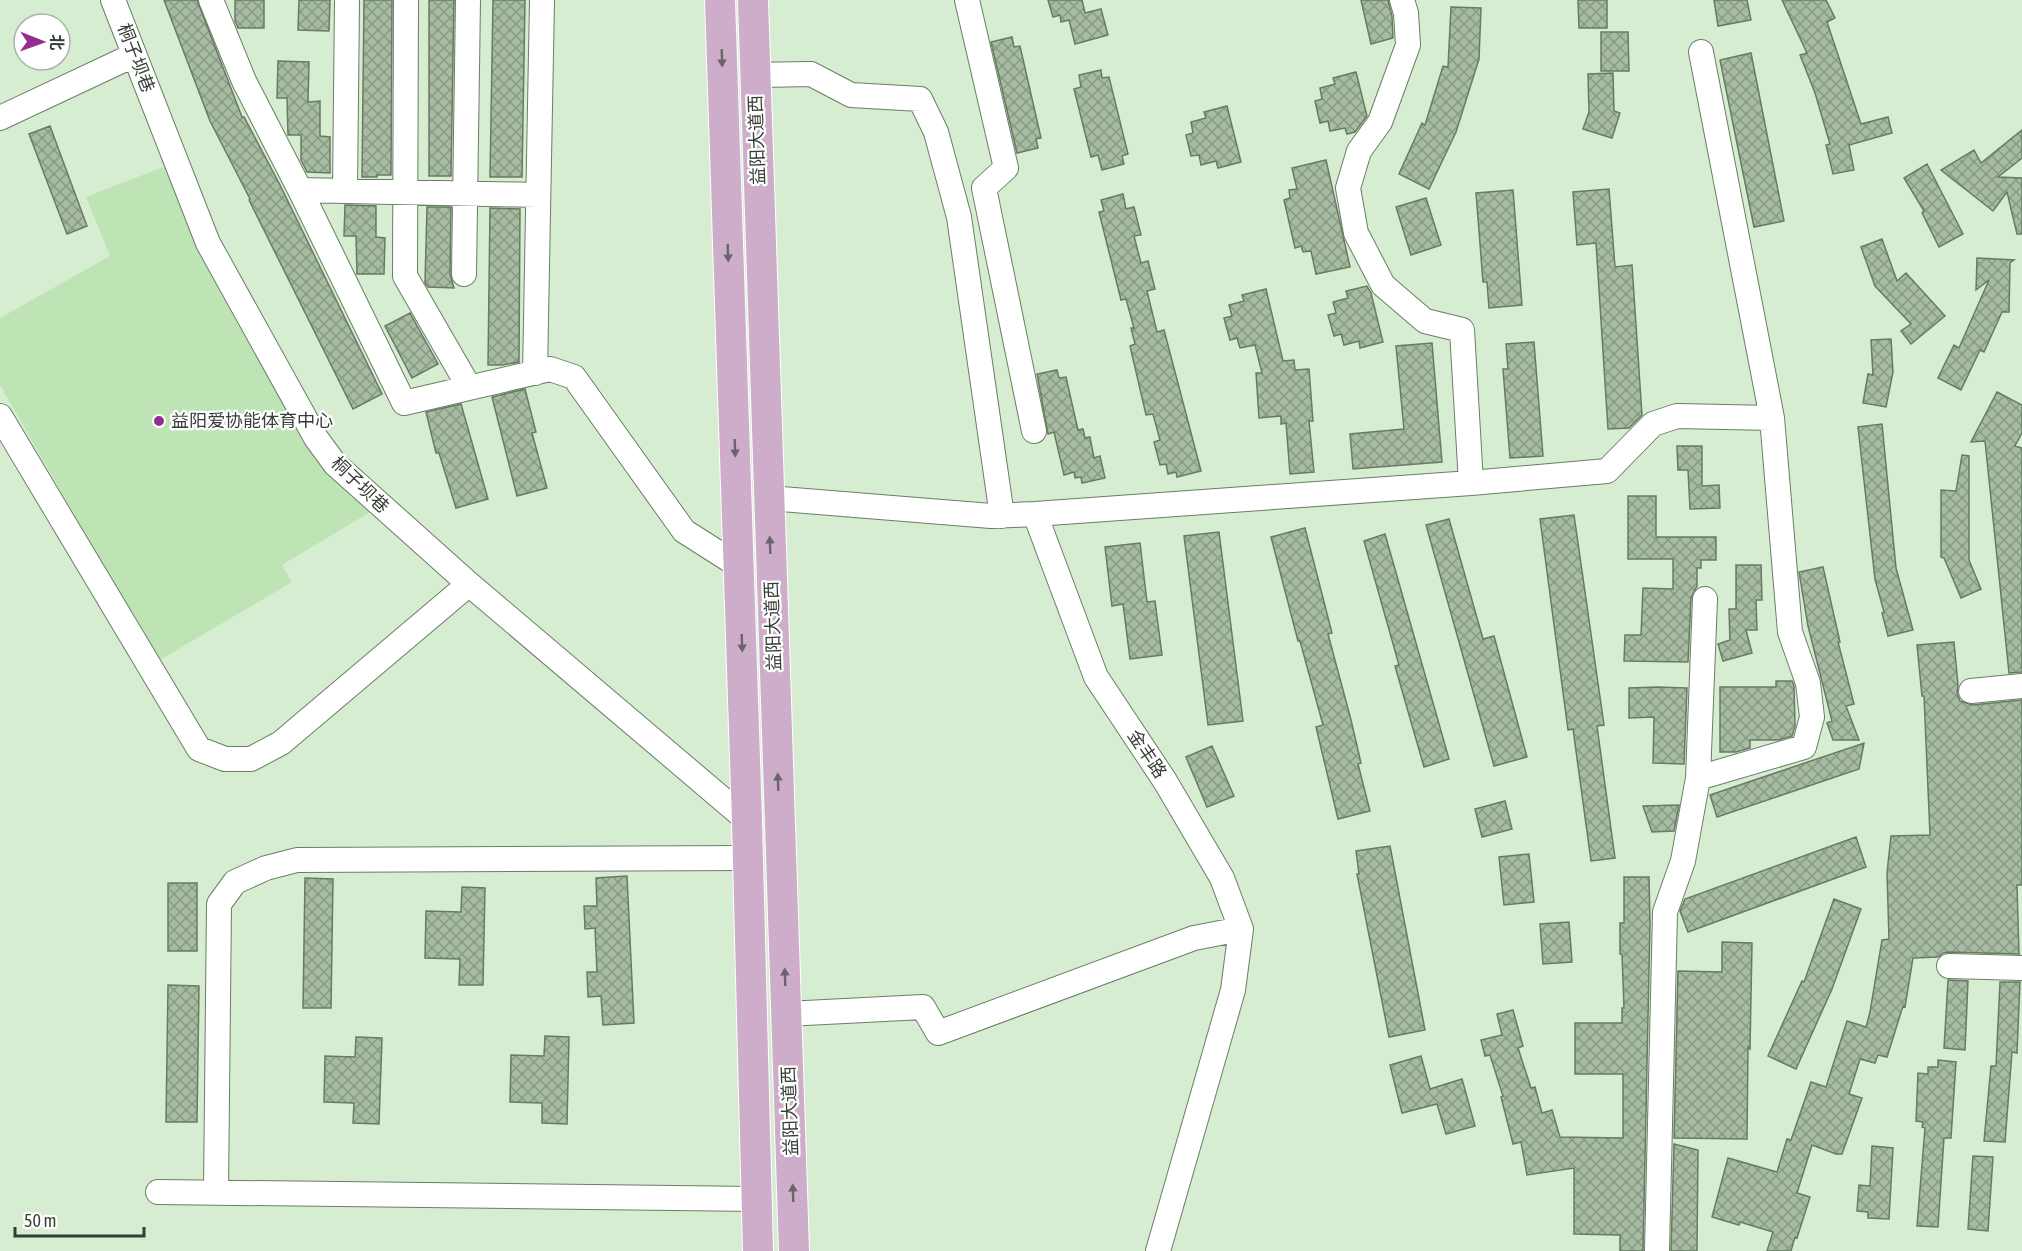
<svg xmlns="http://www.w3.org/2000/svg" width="2022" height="1251" viewBox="0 0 2022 1251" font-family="'Asap Condensed','Noto Sans SC',sans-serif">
  <defs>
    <pattern id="building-cross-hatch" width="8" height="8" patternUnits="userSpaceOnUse" patternTransform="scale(1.5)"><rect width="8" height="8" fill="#a6bba1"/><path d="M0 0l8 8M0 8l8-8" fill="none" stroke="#889984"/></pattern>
  </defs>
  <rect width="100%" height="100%" fill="#d7edd2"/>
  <path fill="#bee4b6" d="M171 164 372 511 282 565 292 582 158 661 0 385V318L110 256 86 197Z"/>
  <path fill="url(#building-cross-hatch)" stroke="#677b63" stroke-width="1.5" d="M164 0H197L242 117H244L280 185 382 394 353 409 249 200 250 199 210 121Z
    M235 0H264V28H238L235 21Z
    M299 0H330L329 31 298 30Z
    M364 0H392L391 175H377V177H362Z
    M429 0H454L451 176H429Z
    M493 0H525L522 177H490Z
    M1048 0H1082L1085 13 1101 9 1108 35 1075 44 1069 20 1061 22 1060 15 1053 17Z
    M1361 0H1388L1392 16 1393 38 1371 44Z
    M1578 0H1607V28H1579Z
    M1714 0H1747L1751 20 1718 26Z
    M1782 0H1826L1835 18 1827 22 1861 124 1888 117 1892 133 1849 145 1854 170 1833 174 1826 145 1830 144 1815 93 1800 55 1807 53Z
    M1451 7 1481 8 1479 59 1456 132 1429 189 1399 174 1422 123 1425 125 1443 66 1448 67Z
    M1601 32H1628L1629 71H1601Z
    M1012 37 1014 47 1020 46 1041 138 1036 139 1038 148 1017 153 991 42Z
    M1751 53 1784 221 1754 227 1720 60Z
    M278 61 309 62 308 102 320 101V136L330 137V173L307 172 301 160V135H288L287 98H277Z
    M1101 70 1102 78 1109 77 1128 154 1122 156 1124 164 1102 170 1098 155 1091 157 1074 89 1081 87 1079 75Z
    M1356 72 1367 116 1355 132 1347 134 1345 128 1330 131 1328 121 1320 123 1315 101 1322 99 1320 88 1335 84 1333 78Z
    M1613 73 1614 111 1620 113 1612 138 1583 129 1589 112 1588 74Z
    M1227 106 1241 162 1218 168 1216 161 1201 165 1199 155 1191 156 1186 135 1193 133 1191 122 1206 118 1204 112Z
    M50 126 87 226 67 234 29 134Z
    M2022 130V158L1998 177 2022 178V234H2017L2007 192 1993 211 1941 170 1974 150 1981 163Z
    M1326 160 1350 267 1316 274 1311 251 1303 252 1301 246 1295 248 1284 200 1290 198 1289 190 1297 189 1292 168Z
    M1927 164 1963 234 1939 247 1922 213 1924 211 1904 178Z
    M1609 189 1615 267 1632 265 1642 415 1629 428 1608 429 1596 243 1577 245 1573 192Z
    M1513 190 1522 305 1489 308 1487 282H1483L1476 193Z
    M1123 194 1126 209 1134 207 1141 235 1134 236 1141 263 1148 261 1155 289 1147 291 1157 332 1164 330 1201 471 1177 477 1176 472 1168 474 1166 464 1160 465 1154 442 1160 440 1153 414 1146 415 1130 346 1135 344 1131 328H1134L1126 299 1121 300 1099 212 1104 211 1101 200Z
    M1426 198 1441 245 1411 255 1396 207Z
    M345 205 376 206V237L385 238 384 274H357L356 236H344Z
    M427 207H451L450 274 454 288 428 287 425 283Z
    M490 208 520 209 519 362 502 365H488Z
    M1882 239 1897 281 1906 273 1945 316 1911 344 1901 331 1911 324 1875 286 1861 247Z
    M1977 258 2014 260 2010 263 2009 312H2002L1984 352 1980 350 1961 390 1938 378 1954 345 1959 348 1989 280 1976 290Z
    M1367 286 1371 293 1383 342 1360 348 1359 341 1344 345 1341 334 1334 336 1328 315 1336 313 1333 302 1348 298 1346 291Z
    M1266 289 1283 361 1294 360 1295 370 1309 369 1313 421H1309L1314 472 1290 474 1286 423 1281 424V416L1259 418 1256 373H1262L1255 345 1240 348 1237 338 1230 340 1224 318 1232 316 1229 305 1244 301 1242 295Z
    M410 313 438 364 412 378 385 326Z
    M1891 339 1893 372 1886 407 1863 403 1868 374 1873 375 1871 340Z
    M1534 342 1543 456 1510 458 1503 369H1508L1506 344Z
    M1432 343 1442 462 1353 469 1350 434 1404 429 1396 346Z
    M1057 370 1059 378 1066 377 1078 430 1083 429 1085 438 1090 437 1094 458 1100 456 1105 478 1082 483 1081 477 1075 478 1074 472 1064 475 1054 432 1048 434 1037 374Z
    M525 389 536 432 532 433 547 488 517 496 492 397Z
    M1997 392 2022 405V433L2015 446 2022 448V672L2009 673 1985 441 1971 442Z
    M461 404 488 499 456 508 439 453H436L426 412Z
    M1882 424 1896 568 1913 630 1888 636 1882 613 1884 612 1875 579 1858 427Z
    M1677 446H1702V486L1719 485 1720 508 1690 509 1688 470H1678Z
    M1962 455 1969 456V560L1981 589 1961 598 1944 558 1941 557V490L1956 491Z
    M1628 496H1656V537H1716V560H1701V568H1697V586L1691 598 1688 662 1624 661 1625 635H1641L1643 588 1673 589V559H1628Z
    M1574 515 1604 725 1597 726 1615 858 1591 861 1573 729 1568 730 1540 519Z
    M1449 519 1483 639 1494 636 1527 757 1494 766 1426 525Z
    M1305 528 1332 633 1328 634 1351 720 1361 763 1358 764 1370 811 1338 819 1316 727 1323 725 1300 641H1298L1271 537Z
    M1219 532 1243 721 1208 725 1184 536Z
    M1385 534 1449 759 1424 767 1395 666 1399 665 1364 541Z
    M1140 543 1147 602 1155 601 1162 655 1130 659 1123 604 1112 606 1105 547Z
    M1736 565H1761L1762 600H1756L1757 630H1746L1752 653 1723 661 1718 644 1730 640 1729 609H1736Z
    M1823 567 1840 642H1838L1854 704 1846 706 1859 740H1833L1827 723 1832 721 1808 626 1799 572Z
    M1954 642 1958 685 1957 693 1960 701 1972 705 2022 700V885H2017L2019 954 1949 952 1943 953 1938 957 1913 958 1905 1007 1903 1006 1887 1057 1878 1055 1875 1063 1860 1059 1849 1094 1862 1098 1842 1154H1836L1812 1145 1797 1193 1810 1197 1797 1238 1795 1237 1791 1251H1767L1773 1232 1740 1222 1739 1225 1712 1217 1728 1158 1777 1172 1787 1139 1791 1140 1811 1082 1826 1087 1847 1021 1866 1027 1870 1012 1882 940 1889 939 1887 873 1891 836 1930 835 1924 696H1922L1917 645Z
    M1776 681H1792L1794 686 1795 726 1792 736 1778 740H1750V748L1736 752H1720V687H1776Z
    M1657 687 1687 688 1684 764 1653 763 1654 717 1629 718V688Z
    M1864 743 1859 769 1717 817 1710 795Z
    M1212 746 1234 796 1207 807 1186 757Z
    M1505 801 1512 829 1482 837 1475 809Z
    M1679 805 1674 831 1652 832 1643 806Z
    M1856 837 1866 867 1688 932 1680 911 1685 899Z
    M1390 846 1425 1030 1389 1037 1357 874H1359L1356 851Z
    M1529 854 1534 902 1504 905 1499 857Z
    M627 876 634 1023 603 1025 601 996 588 997 587 972H597L595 928 585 929 584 906H597L596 878Z
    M1624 877H1649L1650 923 1643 1251H1620V1235L1574 1234V1168L1527 1175 1521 1142 1513 1144 1501 1097 1503 1096 1490 1055 1485 1056 1481 1040 1502 1035 1497 1014 1513 1010 1523 1046 1518 1048 1531 1088 1535 1087 1542 1113 1552 1110 1560 1137 1623 1138V1074H1575V1023H1622V1008H1624L1622 954H1620V923H1624Z
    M305 878 333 879 331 1008H303Z
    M168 883H197V951H168Z
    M462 887 485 888 483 985H459L460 959 425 958 426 911 461 912Z
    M1834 899 1861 909 1832 989 1796 1069 1768 1056 1802 981 1804 982Z
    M1569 922 1572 962 1543 964 1540 924Z
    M1722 942 1752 943 1750 1049 1748 1047 1747 1139 1674 1138 1678 971 1722 972Z
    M1948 980 1968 981 1965 1050 1944 1048Z
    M2000 982H2020L2017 1053 2012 1052 2005 1142 1984 1141 1991 1066H1996Z
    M168 985 199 986 197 1122H166Z
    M545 1036 569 1037 567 1124 542 1123V1103L510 1102 511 1055 544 1056Z
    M356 1037 382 1038 379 1124 353 1123 354 1103 324 1102 325 1056 355 1057Z
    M1421 1056 1430 1089 1462 1079 1475 1126 1446 1134 1437 1104 1402 1113 1390 1065Z
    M1938 1060 1956 1062 1951 1138H1944L1938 1227 1917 1226 1925 1128 1922 1127 1923 1122 1916 1121 1918 1073 1928 1074V1067H1938Z
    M1674 1144 1698 1150 1697 1251H1671Z
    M1872 1146 1893 1148 1889 1219 1868 1218V1212L1857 1211 1859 1185 1870 1186Z
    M1973 1156 1993 1157 1988 1231 1968 1229Z"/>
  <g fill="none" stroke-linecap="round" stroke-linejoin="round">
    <g stroke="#6a7e66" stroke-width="26">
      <path id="minor" d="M113 0 208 243 316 438 335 464 469 584 747 820
        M211 0 244 81 300 190 404 403 550 369 574 377 684 531 739 566
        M406 0 405 276 469 387
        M967 0 1006 168 984 188 1034 431
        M1402 0 1406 13 1408 45 1380 122 1359 151 1348 188 1356 233 1383 285 1425 321 1462 330 1471 483
        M755 75 811 74 851 95 920 99 936 132 959 217 1002 516
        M0 118 134 55
        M300 190 538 195
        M345 191 347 0
        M464 274 468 0
        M535 373 542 0
        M0 416 199 749 225 759H251L281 743 469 584
        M769 498 991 516 1035 514 1096 677 1165 781 1222 878 1241 929 1233 990 1158 1251
        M1035 514 1471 483 1607 471 1653 424 1677 416 1772 418
        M1971 691 2022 686
        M1698 778 1705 599
        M1949 966 2022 968
        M786 1014 923 1007 938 1033 1194 938 1241 929
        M158 1192 757 1199
        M216 1192 219 904 235 882 266 868 297 860 748 858
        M1657 1251 1665 912 1683 861 1698 778 1804 747 1812 717 1808 683 1790 632 1772 418 1701 52"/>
    </g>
    <g stroke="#fff" stroke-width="32">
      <path id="major" d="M720 0 747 820 758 1251
        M753 0 794 1251"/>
    </g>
    <use href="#minor" stroke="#fff" stroke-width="24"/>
    <use href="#major" stroke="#cdadca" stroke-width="30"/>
  </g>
  <defs><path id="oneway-solid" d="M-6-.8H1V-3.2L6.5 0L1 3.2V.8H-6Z" transform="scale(1.5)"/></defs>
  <g fill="#6a6568">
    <use href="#oneway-solid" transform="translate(722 58) rotate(88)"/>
    <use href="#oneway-solid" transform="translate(728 253) rotate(88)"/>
    <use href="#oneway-solid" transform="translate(735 448) rotate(88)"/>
    <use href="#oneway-solid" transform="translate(770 545) rotate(-92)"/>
    <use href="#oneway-solid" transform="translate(742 643) rotate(88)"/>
    <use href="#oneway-solid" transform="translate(778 782) rotate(-92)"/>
    <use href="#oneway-solid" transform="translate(785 977) rotate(-92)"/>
    <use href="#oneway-solid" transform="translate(793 1193) rotate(-92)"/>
  </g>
  <circle fill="#952d91" stroke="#fff" stroke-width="2" cx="159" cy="421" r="6"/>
  <g text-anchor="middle" stroke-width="4.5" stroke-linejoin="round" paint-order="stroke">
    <g font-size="18" fill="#353e34" stroke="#fff">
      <text transform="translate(136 58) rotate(69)" y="6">桐子坝巷</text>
      <text transform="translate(757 140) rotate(-92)" y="6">益阳大道西</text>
      <text transform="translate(360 485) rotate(44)" y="6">桐子坝巷</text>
      <text transform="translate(773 626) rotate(-92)" y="6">益阳大道西</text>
      <text transform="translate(1147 754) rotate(56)" y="6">金丰路</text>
      <text transform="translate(790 1111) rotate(-92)" y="6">益阳大道西</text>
    </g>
    <g font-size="18" fill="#353e34" stroke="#fff" text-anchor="start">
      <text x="171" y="427">益阳爱协能体育中心</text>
    </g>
  </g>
  <g transform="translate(42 42) rotate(91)"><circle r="28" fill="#ffffff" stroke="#aeb2ae" stroke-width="1.5"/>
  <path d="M0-4.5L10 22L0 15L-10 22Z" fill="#952d91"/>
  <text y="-9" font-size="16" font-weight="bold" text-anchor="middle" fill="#353e34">北</text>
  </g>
  <path d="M15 1227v9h129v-9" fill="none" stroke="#353e34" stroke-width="3"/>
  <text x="24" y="1227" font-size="18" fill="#353e34" stroke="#ffffff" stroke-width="4.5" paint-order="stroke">50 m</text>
</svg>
